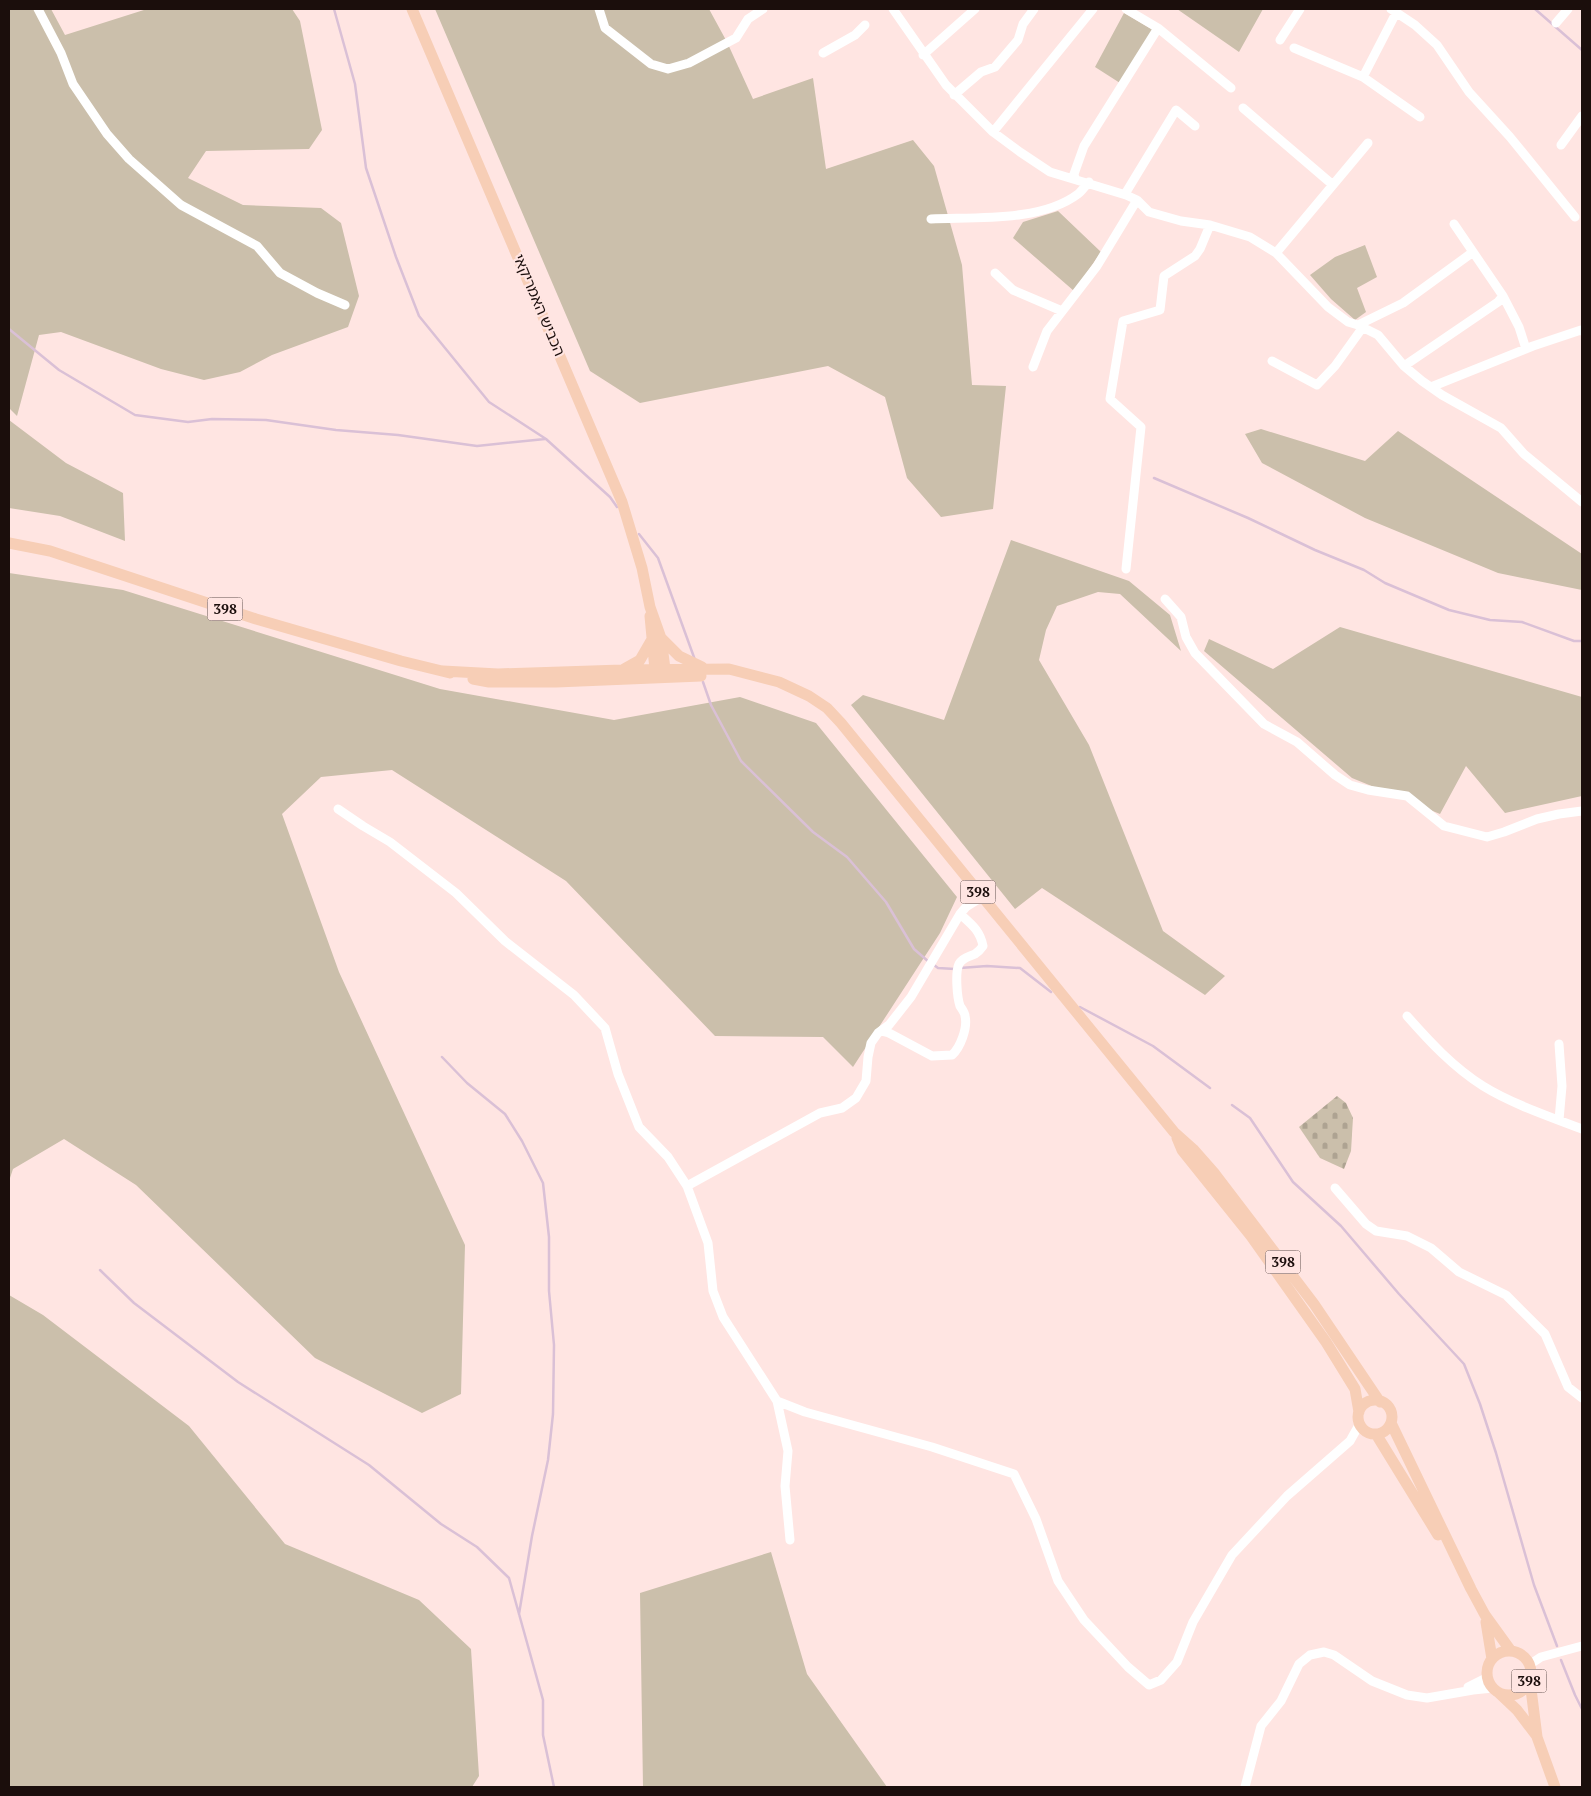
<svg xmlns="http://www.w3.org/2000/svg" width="1591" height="1796" viewBox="0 0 1591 1796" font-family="'PT Serif','Noto Sans Hebrew',serif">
  <defs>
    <pattern id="cemetery-stones" width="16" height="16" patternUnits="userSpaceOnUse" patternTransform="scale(1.25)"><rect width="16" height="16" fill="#cbbfab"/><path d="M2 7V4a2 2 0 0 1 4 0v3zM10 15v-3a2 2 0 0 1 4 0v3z" fill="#aea392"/></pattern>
  </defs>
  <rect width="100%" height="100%" fill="#ffe5e2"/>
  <path fill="#cbbfab" d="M9 9H51L65 35 147 9H292L300 21 322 130 309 149 206 151 188 178 243 205 321 208 341 223 359 296 348 327 272 355 240 372 204 380 161 369 61 332 39 335 17 416 9 408Z
    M435 9H709L727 42 753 99 813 78 826 169 913 140 934 166 962 265 972 385 1006 386 993 509 941 517 907 478 885 397 828 366 640 403 590 371Z
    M1177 9H1263L1239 52Z
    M1124 13 1153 30 1120 83 1095 67Z
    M1058 211 1101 252 1074 291 1013 238 1023 222Z
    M1365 245 1377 277 1357 288 1366 312 1355 320 1331 299 1310 275 1335 257Z
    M9 420 66 463 123 493 125 541 60 516 9 508Z
    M1261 429 1365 461 1398 431 1582 554V590L1498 573 1365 518 1262 463 1245 434Z
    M1011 540 1129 581 1170 615 1181 651 1120 594 1098 592 1057 606 1046 630 1039 660 1089 745 1163 931 1225 976 1205 995 1042 888 1015 909 851 705 863 695 944 720Z
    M9 573 123 590 440 689 614 720 740 697 816 723 957 897 940 933 853 1067 823 1037 715 1036 566 881 392 770 321 777 282 814 339 972 465 1245 461 1394 422 1413 315 1358 136 1185 64 1139 13 1169 9 1181Z
    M1340 627 1582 697V796L1505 813 1466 766 1440 814 1352 778 1204 651 1209 639 1273 669Z
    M9 1295 43 1315 189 1426 285 1544 419 1600 471 1649 479 1776 472 1787H9Z
    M771 1552 807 1674 887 1787H643L640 1593Z"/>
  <path fill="url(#cemetery-stones)" d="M1337 1096 1346 1103 1353 1118 1351 1151 1344 1169 1320 1158 1299 1127Z"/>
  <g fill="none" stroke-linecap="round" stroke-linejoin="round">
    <path stroke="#dac0d6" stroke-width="2.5" d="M334 9 355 84 366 168 396 257 419 316 489 402 546 439 610 497 617 507
      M1535 9 1582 50
      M9 329 59 370 135 415 188 422 212 419 266 420 336 430 398 435 477 446 545 439
      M1154 478 1248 518 1315 550 1364 570 1385 583 1449 610 1490 620 1522 622 1574 641H1582
      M639 534 658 558 695 660
      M703 682 711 705 741 761 813 832 847 857 886 902 914 949 929 962
      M934 965 938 968 955 969
      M960 968 987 966 1020 968 1051 992
      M1080 1007 1153 1046 1210 1088
      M442 1057 467 1083 505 1114 522 1141 543 1183 549 1237V1291L554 1345 553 1414 548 1460 532 1536 519 1614
      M1232 1105 1250 1118 1293 1182 1341 1226 1399 1294 1464 1364 1480 1404 1496 1453 1534 1585 1557 1646
      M100 1270 134 1303 238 1382 369 1465 441 1524 477 1547 509 1578 543 1700V1735L554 1787
      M1561 1660 1575 1695 1582 1709"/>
    <path stroke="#fff" stroke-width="9" d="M38 9 61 53 73 84 107 134 129 159 181 205 257 246 280 273 317 293 345 305
      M599 9 605 28 651 64 668 69 689 63 736 38 748 19 763 9
      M893 9 946 85 993 132 1020 152 1050 172 1126 195 1137 200 1149 212 1181 221 1210 225 1250 237 1276 253 1328 307 1348 322 1358 325 1378 335 1404 366 1422 381 1442 395 1501 428 1524 454 1582 502
      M1126 9 1158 28
      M1391 9 1415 25 1437 45 1469 92 1510 137 1575 217
      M1556 23 1568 9
      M1280 40 1300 9
      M1294 48 1363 77 1420 117
      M823 53 855 35 865 25
      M923 55 975 9
      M1363 77 1396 13
      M954 95 981 72 995 67 1018 40 1023 24 1034 9
      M1243 108 1333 185
      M993 132 1093 9
      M1561 145 1582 116
      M1075 179 1074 174 1084 146 1158 28 1231 88
      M1125 194 1176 110 1195 126
      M931 219C976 217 1041 222 1078 194 1082 191 1085 186 1089 182
      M1276 253 1368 143
      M995 273 1013 290 1062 311
      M1503 296 1519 327 1526 349
      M1358 325 1403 303 1473 252
      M1272 361 1317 385 1335 366 1363 327
      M1404 366 1498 302 1503 296 1454 224
      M1033 367 1047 331 1097 266 1137 200
      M1431 387 1533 346 1581 330 1582 331
      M1126 569 1141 427 1110 399 1123 321 1160 310 1164 276 1195 256 1200 249 1210 225
      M1165 599 1181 617 1186 637 1195 653 1264 724 1297 742 1335 775 1350 785 1368 790 1407 796 1444 826 1487 837 1504 832 1537 819 1559 814 1582 811
      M338 809 363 826 390 842 456 893 505 941 574 995 605 1028 618 1074 639 1127 668 1157 687 1186 708 1243 713 1291 723 1317 777 1401 805 1412 932 1447 1014 1474 1036 1519 1058 1581 1084 1620 1128 1667 1149 1685 1161 1680 1177 1662 1193 1622 1232 1555 1287 1496 1350 1441 1359 1425
      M1407 1016C1430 1042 1453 1067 1483 1086 1512 1104 1551 1117 1582 1129
      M881 1031 889 1033 932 1056 952 1055C960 1048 968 1028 965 1016 965 1013 962 1009 960 1006 957 997 955 972 959 964 963 957 969 957 975 954 978 952 981 949 983 946 980 930 971 924 960 914
      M1559 1044 1562 1086 1559 1120
      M687 1186 820 1113 842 1108 856 1098 866 1081 868 1057 871 1043 878 1033 889 1025 911 997 960 914 966 907 982 897
      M1335 1188 1366 1224 1376 1231 1407 1236 1431 1248 1459 1272 1506 1295 1545 1334 1568 1387 1582 1398
      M777 1401 788 1451 785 1486 790 1540
      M1529 1665 1541 1657 1582 1646
      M1468 1687 1488 1677
      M1245 1787 1261 1726 1281 1701 1299 1664 1310 1655 1324 1652 1334 1655 1372 1681 1407 1695 1427 1698 1473 1690 1493 1688"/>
    <path stroke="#f7ceb6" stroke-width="11" d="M412 9 622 502 642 568 650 607 661 638 665 669 662 675
      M9 543 50 551 256 619 401 661 450 673
      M650 616 655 670 658 674
      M661 638 679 656 702 667
      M624 669 640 660 651 641
      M443 671 498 674 622 670 729 669 779 682 809 696 827 708 841 723 1174 1132 1193 1149 1215 1174 1314 1304 1380 1402
      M473 679 489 682H556L701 676
      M1177 1138 1182 1150 1251 1236 1326 1342 1355 1389 1359 1412
      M1358 1417a17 17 0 1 1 34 0a17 17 0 1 1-34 0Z
      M1391 1423 1471 1589 1485 1615 1511 1651
      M1376 1434 1438 1535
      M1486 1622 1492 1659
      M1487 1673a22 22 0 1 1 44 0a22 22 0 1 1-44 0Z
      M1530 1681 1537 1737 1555 1787
      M1499 1693 1517 1710 1536 1735"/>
  </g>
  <g text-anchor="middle" stroke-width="4.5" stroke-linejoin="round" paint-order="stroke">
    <g fill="#ffe5e2" stroke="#5f4e4c" stroke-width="1">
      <rect x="207.5" y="597.5" width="35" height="23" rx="4"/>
      <rect x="960.5" y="880.5" width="35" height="23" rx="4"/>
      <rect x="1265.5" y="1250.5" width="35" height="23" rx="4"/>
      <rect x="1511.5" y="1669.5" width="35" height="23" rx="4"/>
    </g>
    <g font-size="14" font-weight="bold" fill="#1b0e0c">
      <text x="225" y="614">398</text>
      <text x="978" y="897">398</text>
      <text x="1283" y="1267">398</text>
      <text x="1529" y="1686">398</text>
    </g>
    <g font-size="15" fill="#1b0e0c" stroke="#ffe5e2">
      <text transform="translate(539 305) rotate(67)" y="5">הכביש האמריקאי</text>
    </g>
  </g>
  <rect width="1591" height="1796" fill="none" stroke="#1b0e0c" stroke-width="20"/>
</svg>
